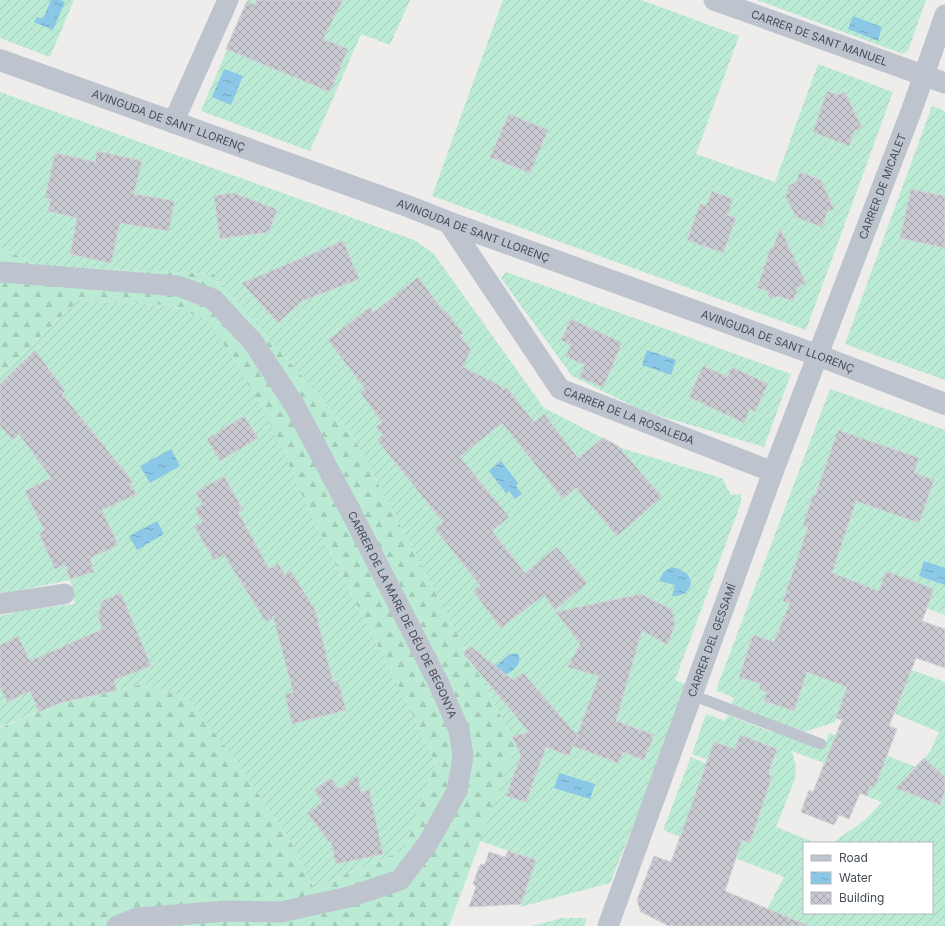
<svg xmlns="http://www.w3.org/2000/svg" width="945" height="926" viewBox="0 0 945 926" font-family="Inter,sans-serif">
  <defs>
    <pattern id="forest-firs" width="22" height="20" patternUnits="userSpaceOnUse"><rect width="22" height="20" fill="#bbebd4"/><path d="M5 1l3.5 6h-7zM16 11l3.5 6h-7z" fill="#a2cbb8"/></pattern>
    <pattern id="garden-furrows" width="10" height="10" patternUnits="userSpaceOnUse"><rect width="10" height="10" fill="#bbebd4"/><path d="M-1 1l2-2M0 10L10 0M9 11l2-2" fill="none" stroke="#a2cbb8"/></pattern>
    <pattern id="water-ripples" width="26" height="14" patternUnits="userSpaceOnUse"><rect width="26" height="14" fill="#8bc7e6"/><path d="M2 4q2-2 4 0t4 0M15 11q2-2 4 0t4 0" fill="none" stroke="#73a4bd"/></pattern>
    <pattern id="building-cross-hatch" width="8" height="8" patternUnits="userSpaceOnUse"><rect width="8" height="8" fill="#c9cad1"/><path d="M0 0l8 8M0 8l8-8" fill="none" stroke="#a5a6ac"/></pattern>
  </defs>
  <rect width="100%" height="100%" fill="#efecec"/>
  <path fill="url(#forest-firs)" d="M0 247 40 266 213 274 352 434 516 745 449 926H0V728L60 703 143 684 189 698 236 761 291 842 314 888 403 850 435 763 406 701 315 524 181 309 162 305 79 300 0 375Z"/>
  <path fill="url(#garden-furrows)" fill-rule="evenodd" d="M0 0H74L50 57 0 38Z
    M248 0H410L390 45 361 34 310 151 201 111Z
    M503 0H641L739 36 696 154 775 182 818 64 893 92 806 330 432 196Z
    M757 0H926L908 51 903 54Z
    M0 92 414 240 434 254 544 408 624 449 722 478 731 495 741 494V503L675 680 690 686 610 883 520 907 536 860 480 841 516 745 352 434 213 274 40 266 0 247Z
    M932 106 945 111V380L845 344Z
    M506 272 791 374 764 447 641 410 572 376 501 278Z
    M79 300 162 305 181 309 211 323 252 391 273 429 315 524 406 701 435 763 403 850 314 888 291 842 236 761 188 698 143 684 60 703 0 727V616L20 611 75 604 70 580 0 594V375Z
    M830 389 945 430V615L879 591 857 650 945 682V926H758L784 877 663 830 691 757 705 763 707 760 692 754 706 714 725 721 728 715 771 732 773 728 824 748 829 733 916 767 930 752 939 732 883 709 844 697 835 722 801 733 731 705 734 698 716 690ZM792 751 824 763 818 778 882 802 865 820 832 843H932V913H804V843H816L776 827 795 779 796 767Z
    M562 918H587L584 926H532Z"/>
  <path fill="url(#water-ripples)" d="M51 0H61L65 2 53 30 34 22 37 17 43 19Z
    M853 16 882 27 878 41 848 29Z
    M224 69 243 76 231 105 212 97Z
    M647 350 676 360 671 375 642 365Z
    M171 449 180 466 150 483 140 466Z
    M501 461 518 483 516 486 522 494 515 499 509 491 506 493 489 471Z
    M157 521 164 534 137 550 129 536Z
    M924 561 945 568V585L919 576Z
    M671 567C674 568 678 568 681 570 698 578 691 597 672 596L675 585 659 581 663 573Z
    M516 653 519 655C521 667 513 670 504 676L490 671 508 655Z
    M559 773 595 784 590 799 554 788Z"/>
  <path fill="url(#building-cross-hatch)" stroke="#d0d1d7" d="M257 0H343L323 39 348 49 330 92 226 49 247 1 255 5Z
    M827 91 838 95 845 92 862 128 854 131 849 146 813 132Z
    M509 114 548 130 530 173 490 157Z
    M97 151 142 161 134 194 174 201 169 231 120 223 111 263 70 254 77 218 48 211 51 199 45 198 55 153 95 162Z
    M800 172 821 180 834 209 827 212 822 227 796 217 785 195 788 193 787 190 789 189 788 186 796 182Z
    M911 189 945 196V248L900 238Z
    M712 191 733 199 727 215 736 218 723 253 687 240 700 204 706 206Z
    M233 193 277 209 269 232 220 239 214 196Z
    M780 228 806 283 798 287 793 301 778 296 770 299 767 291 757 288 771 247 773 248Z
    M343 241 359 279 302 301 278 323 242 283Z
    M418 277 443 311 445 310 463 333 460 336 471 350 463 367 499 385 503 390 506 387 534 422 544 414 578 458 603 438 618 446 662 497 617 536 576 488 563 499 502 423 460 457 509 517 492 531 525 573 557 547 587 583 555 610 544 595 501 628 473 591 480 585 435 529 443 522 377 440 383 435 376 427 382 422 360 392 365 389 328 340 370 307 373 313Z
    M571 319 622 343 603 387 579 377 585 365 565 356 571 345 561 340Z
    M35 350 65 391 62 394 133 482 129 484 137 494 102 510 118 545 90 558 94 572 70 579 65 564 55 569 39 533 44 530 25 491 51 478 19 434 13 440 0 426V384Z
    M703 366 728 377 732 367 768 384 755 412 750 409 744 423 689 397Z
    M244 416 258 438 220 461 207 439Z
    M838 430 919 458 914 473 934 480 919 523 856 501 832 573 879 591 886 571 934 589 922 621 945 629V668L916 658 889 726 897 729 875 787 870 786 867 796 860 793 849 819 839 815 834 825 801 812 809 790 813 792 842 720 836 718 847 687 807 672 794 711 764 701 767 692 759 689 761 684 739 677 753 635 774 642 790 603 783 601 808 527 803 525 813 495 815 496Z
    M224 476 243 510 238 512 269 569 278 564 285 575 291 571 315 610 333 682 338 681 346 710 292 724 285 695 293 692 273 616 266 622 224 555 214 560 194 526 202 522 195 509 202 504 196 492Z
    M121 593 151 666 114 680 117 690 60 703 39 712 30 691 7 702 0 686V645L18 636 30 661 103 629 98 617 102 601Z
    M641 594 672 610 675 625 667 645 642 630 616 721 654 735 644 760 623 752 618 763 573 746 599 676 568 667 580 644 556 612Z
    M470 646 513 680 523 673 577 735 569 756 546 747 526 802 506 796 521 755 512 737 529 732 463 653Z
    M740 735 777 749 768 774 772 776 750 843 742 840 725 891 809 926H669L641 912 637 900 654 856 671 862 714 742 735 749Z
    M924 758 945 777V791L940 805 896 788Z
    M358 775 361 793 369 789 383 854 336 864 331 841 329 842 307 813 322 802 314 790 331 778 339 789Z
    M508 851 536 860 521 904 469 907 476 887 473 884 480 865 485 864 489 852 505 857Z"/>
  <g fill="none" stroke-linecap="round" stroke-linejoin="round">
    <path stroke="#bdc4ce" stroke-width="11" d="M692 695 821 744"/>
    <g stroke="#bdc4ce" stroke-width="21">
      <path id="s1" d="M714 0 945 83"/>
      <path d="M173 123 228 0"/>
      <path id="s2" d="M448 222 560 389 773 472"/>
      <path id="s3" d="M0 272 178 286 213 299 253 342 295 406 354 518 438 682 459 730 463 756 457 791 428 843 400 880 349 897 281 912 226 911 137 918 117 926"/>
      <path d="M0 604 64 594"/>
      <path id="s4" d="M608 926 773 472 912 109 945 15"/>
    </g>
    <path stroke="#bdc4ce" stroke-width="22" id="s5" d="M0 60 410 207 448 222 817 355 945 404"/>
  </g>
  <g text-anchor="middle" stroke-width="4" stroke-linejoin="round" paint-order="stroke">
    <g font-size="11" fill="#454d58" stroke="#fff">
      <text dy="4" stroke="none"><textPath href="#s1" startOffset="112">CARRER DE SANT MANUEL</textPath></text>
      <text dy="4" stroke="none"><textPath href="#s5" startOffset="179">AVINGUDA DE SANT LLORENÇ</textPath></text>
      <text dy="4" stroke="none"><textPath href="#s4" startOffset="789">CARRER DE MICALET</textPath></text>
      <text dy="4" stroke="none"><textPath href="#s5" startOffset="503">AVINGUDA DE SANT LLORENÇ</textPath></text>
      <text dy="4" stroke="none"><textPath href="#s5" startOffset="827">AVINGUDA DE SANT LLORENÇ</textPath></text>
      <text dy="4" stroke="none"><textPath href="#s2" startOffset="275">CARRER DE LA ROSALEDA</textPath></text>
      <text dy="4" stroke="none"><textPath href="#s3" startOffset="586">CARRER DE LA MARE DE DÉU DE BEGONYA</textPath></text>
      <text dy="4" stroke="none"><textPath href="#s4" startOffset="304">CARRER DEL GESSAMÍ</textPath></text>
    </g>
  </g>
  <rect x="803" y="842" width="130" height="72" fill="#ffffff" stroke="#b5b8bc"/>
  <rect x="811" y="855" width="20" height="6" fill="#bdc4ce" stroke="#b5b8bc"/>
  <text x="839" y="862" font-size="12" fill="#454d58">Road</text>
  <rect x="811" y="872" width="20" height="12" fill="url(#water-ripples)" stroke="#b5b8bc"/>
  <text x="839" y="882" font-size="12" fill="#454d58">Water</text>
  <rect x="811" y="892" width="20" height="12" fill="url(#building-cross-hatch)" stroke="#b5b8bc"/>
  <text x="839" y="902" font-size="12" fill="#454d58">Building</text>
</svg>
